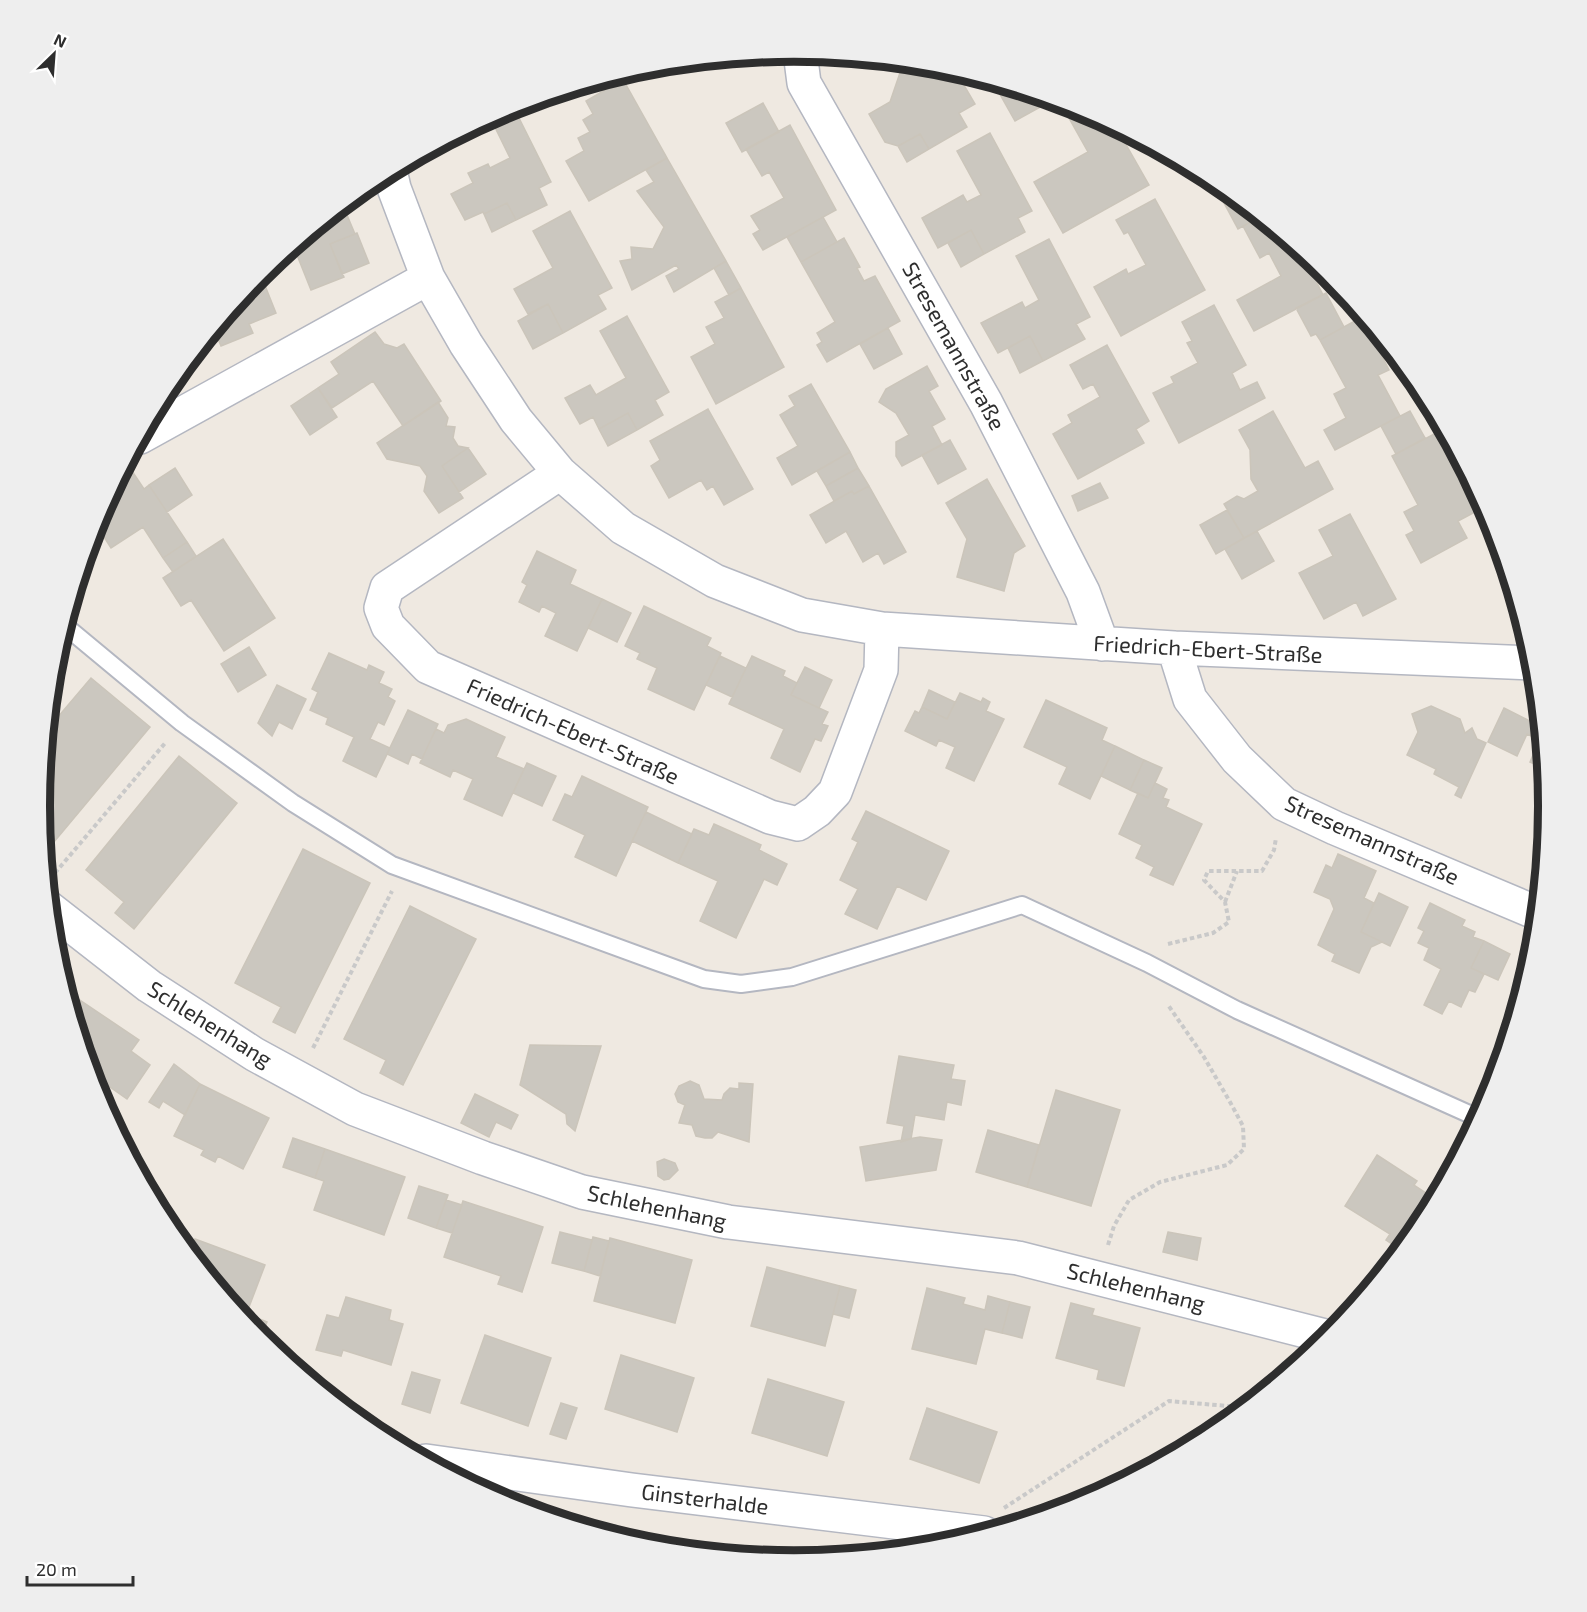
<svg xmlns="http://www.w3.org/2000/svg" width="1587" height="1612" viewBox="0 0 1587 1612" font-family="'Exo 2',sans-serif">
  <rect width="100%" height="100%" fill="#efe9e1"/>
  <path fill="#cbc7bf" stroke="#cbc5ba" stroke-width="1.5" d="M901 62 941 66 955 70 975 104 959 113 967 127 929 149 920 134 898 146 885 142 869 114 890 102 903 64Z
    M620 74 667 158 589 201 566 161 584 151 578 138 590 132 583 120 593 114 586 101 612 86 608 78Z
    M993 82 1053 100 1015 121Z
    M1060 102 1083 109 1116 127 1149 185 1063 233 1034 182 1088 152Z
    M763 103 779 132 742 152 726 123Z
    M513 106 551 182 539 188 547 205 516 220 507 203 484 214 483 212 465 220 451 194 473 183 468 173 488 164 490 168 510 158 490 117Z
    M790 125 836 210 763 250 753 234 760 230 751 216 784 198 769 172 762 176 746 149Z
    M990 133 1032 211 1018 218 1025 232 984 254 971 230 938 248 922 218 963 195 967 202 981 195 957 151Z
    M920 134 929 149 907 162 898 146Z
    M667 158 726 261 674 292 666 276 679 269 676 265 632 290 620 261 632 259 631 247 653 249 664 227 637 191 654 182 646 170Z
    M1234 196 1260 217 1238 229 1223 201Z
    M1155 199 1205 290 1121 336 1094 287 1126 269 1128 274 1146 265 1128 232 1124 234 1116 220Z
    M507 203 516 220 492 232 484 214Z
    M339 208 340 209 344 208 355 234 330 244 344 277 311 290 293 245Z
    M570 211 612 288 598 295 606 309 563 333 548 304 528 314 514 289 553 268 533 231Z
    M823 217 837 242 801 262 787 237Z
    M1260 217 1315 263 1324 280 1317 283 1323 295 1254 331 1237 300 1281 276 1269 253 1260 258 1243 226Z
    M971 230 984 254 961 267 948 243Z
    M357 233 369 263 342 274 330 244Z
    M844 238 860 267 857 268 864 281 875 276 900 321 827 362 817 345 822 342 817 333 835 322 801 262Z
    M1049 239 1090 317 1076 324 1085 339 1043 361 1030 336 998 353 981 323 1022 302 1025 308 1039 300 1016 256Z
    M726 261 741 288 729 295 714 268Z
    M260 273 276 313 249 324 253 333 221 346 214 329Z
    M741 288 784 367 716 404 691 357 715 344 706 327 724 318 715 302Z
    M1326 293 1344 327 1320 340 1316 334 1311 336 1296 308Z
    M548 304 563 333 533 349 518 321Z
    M1214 305 1246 365 1232 373 1240 390 1257 382 1265 398 1179 443 1153 393 1174 383 1171 377 1198 363 1187 343 1192 341 1182 322Z
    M627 316 669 392 655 400 663 415 637 430 628 413 599 429 593 417 580 424 565 398 590 385 596 395 626 378 600 331Z
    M1362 317 1389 370 1378 375 1400 416 1335 450 1324 430 1346 418 1334 394 1346 388 1320 340Z
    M888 328 902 354 874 369 860 344Z
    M375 332 384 344 397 348 404 344 441 401 403 426 373 381 332 408 318 388 339 374 331 362Z
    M1030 336 1043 361 1020 373 1008 348Z
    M1107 345 1149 421 1136 429 1144 443 1078 479 1053 434 1072 423 1068 415 1100 397 1093 384 1083 389 1070 365Z
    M927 366 938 386 929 391 945 419 932 426 942 445 902 466 896 456V442L909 435 896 413 879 402 886 389Z
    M811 384 850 452 792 485 777 458 798 446 780 415 795 406 789 396Z
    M318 388 337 417 310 435 291 406Z
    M438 402 448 418 446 426 455 427 453 438 458 446 468 448 442 466 463 498 439 513 424 491 427 476 420 466 387 459 377 443Z
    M708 409 753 489 724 505 713 486 707 490 701 480 669 498 651 466 660 460 650 441Z
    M1273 411 1305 468 1318 461 1333 489 1244 538 1224 504 1237 496 1244 499 1258 491 1251 479 1250 450 1239 430Z
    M1410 411 1425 438 1396 454 1381 426Z
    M628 413 637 430 608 446 599 429Z
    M1440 431 1468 481 1462 484 1477 511 1458 521 1467 538 1421 563 1406 535 1414 531 1404 512 1418 505 1392 456Z
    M950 440 966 469 938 484 922 455Z
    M468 448 486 474 459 492 442 466Z
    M850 452 858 468 826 486 817 471Z
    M175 468 192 495 167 512 149 485Z
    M858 468 869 486 854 494 852 491 834 501 826 486Z
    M132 471 144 489 149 485 187 542 163 558 143 527 111 548 95 523 116 481Z
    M987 479 1025 546 1014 553 1004 591 957 577 967 539 946 503Z
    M1100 483 1108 498 1078 511 1072 496Z
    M869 486 906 552 884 564 878 553 863 562 846 531 826 543 810 515 852 491 854 494Z
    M1227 510 1244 538 1216 554 1200 525Z
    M1350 514 1396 599 1363 616 1356 602 1324 619 1299 573 1333 556 1319 530Z
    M1257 531 1274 561 1242 579 1225 549Z
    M223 539 275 618 224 651 191 600 181 606 163 578Z
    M187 542 196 556 173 572 163 558Z
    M537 551 576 570 570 584 602 599 577 651 545 636 556 613 542 606 539 612 519 602 527 585 522 582Z
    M602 599 631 613 617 642 588 628Z
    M644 606 711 638 707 646 721 653 694 710 648 689 657 668 637 659 640 653 625 646Z
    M249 647 266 675 238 692 221 664Z
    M329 653 367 670 369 665 384 672 379 683 392 689 388 697 395 701 384 725 378 722 370 739 390 748 376 777 343 761 354 737 326 724 328 718 310 710 318 692 312 689Z
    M720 656 746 668 732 697 706 685Z
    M752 656 785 671 783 676 797 683 791 695 828 712 822 724 828 726 821 741 815 739 800 772 771 758 784 729 729 704Z
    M805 667 832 680 819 708 791 695Z
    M91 678 150 727 44 854 39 806 46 731Z
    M277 685 306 699 292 729 279 722 272 736 258 723Z
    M929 690 955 702 947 719 922 707Z
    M960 693 981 702 983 698 990 702 986 711 1004 719 974 781 946 768 955 747 939 740 936 746 905 731 915 711 919 713 922 707 947 719Z
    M1046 700 1107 728 1102 740 1115 746 1090 799 1059 784 1067 767 1024 747Z
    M1431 706 1460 719 1465 733 1472 728 1477 739 1486 743 1461 798 1455 795 1459 787 1434 774 1436 769 1407 755 1418 732 1412 714Z
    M1504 708 1540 726V740L1527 734 1517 756 1488 742Z
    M408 710 438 724 422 759 412 754 408 764 387 754Z
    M466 719 505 737 496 757 524 769 502 816 464 799 473 779 453 770 450 777 420 763 436 729 444 733 448 725Z
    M1541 737 1544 768 1530 762Z
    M1115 746 1144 760 1130 790 1101 776Z
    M179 756 237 803 134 929 115 913 124 902 86 870Z
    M1144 760 1162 768 1148 798 1130 790Z
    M527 763 556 776 542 806 513 793Z
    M582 776 648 807 616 876 575 857 585 835 553 820 565 794 572 797Z
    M1155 783 1167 789 1163 798 1169 800 1166 807 1202 824 1173 885 1150 875 1154 867 1136 858 1142 845 1119 834 1138 793 1148 798Z
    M866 811 949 851 926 900 897 886 877 929 845 914 858 889 840 880 858 842 852 839Z
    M646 812 692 834 678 863 632 841Z
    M714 824 761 845 759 850 787 864 777 885 764 879 736 938 700 921 718 881 678 863 694 829 709 835Z
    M303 849 370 883 295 1033 273 1022 281 1007 235 983Z
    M1338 854 1376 871 1364 898 1374 903 1361 932 1382 942 1371 947 1359 973 1332 961 1335 954 1318 945 1334 909 1330 899 1314 892 1326 865 1332 868Z
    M1379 893 1408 907 1390 946 1361 932Z
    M1430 903 1465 920 1462 926 1475 932 1473 937 1484 941 1471 968 1484 974 1475 992 1469 990 1461 1007 1449 1001 1442 1014 1424 1005 1441 969 1424 960 1429 948 1418 943 1424 931 1418 928Z
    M410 906 476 939 403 1085 380 1073 386 1060 344 1039Z
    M1484 941 1510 954 1498 980 1471 968Z
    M65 990 139 1040 131 1051 150 1065 127 1099 90 1073Z
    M530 1045 601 1046 575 1131 567 1124 566 1114 520 1085Z
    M899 1056 954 1065 951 1079 965 1081 961 1105 947 1102 944 1120 915 1115 911 1139 901 1142 904 1126 887 1123Z
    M174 1064 200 1084 185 1115 163 1101 159 1108 149 1102Z
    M690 1081 699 1085 704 1099 722 1100 724 1094 730 1088 739 1089V1083L753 1084 749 1142 718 1132 712 1138H705L696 1136 692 1125 679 1123 685 1105 678 1102 675 1094 679 1086Z
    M200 1084 269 1118 243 1169 218 1156 215 1162 201 1155 204 1150 174 1136Z
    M1056 1090 1120 1110 1091 1206 1027 1187Z
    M475 1094 518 1115 511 1129 496 1122 489 1137 461 1123Z
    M988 1130 1039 1145 1027 1187 976 1172Z
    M920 1137 942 1140 936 1170 866 1181 860 1147Z
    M293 1138 325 1149 315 1178 283 1167Z
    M325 1149 405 1177 384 1235 314 1210 324 1181 315 1178Z
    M1377 1155 1417 1181 1414 1185 1435 1199 1421 1225 1401 1250 1386 1240 1390 1234 1345 1206Z
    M664 1159 675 1163 678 1170 669 1179 664 1180 658 1176 657 1162Z
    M419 1186 448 1195 436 1228 408 1218Z
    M446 1200 462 1205 452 1233 436 1228Z
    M463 1201 543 1227 522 1292 498 1284 501 1276 444 1257Z
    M560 1232 592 1240 584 1271 552 1263Z
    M1168 1232 1201 1238 1197 1260 1163 1252Z
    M593 1237 609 1241 600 1276 584 1271Z
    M610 1238 692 1260 675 1323 594 1301Z
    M195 1239 265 1265 244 1320 190 1254Z
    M767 1267 840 1286 825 1346 751 1326Z
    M840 1286 856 1290 849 1318 833 1314Z
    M927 1288 965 1298 963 1304 985 1310 988 1296 1010 1302 1002 1333 985 1329 976 1364 912 1349Z
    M346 1297 391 1310 389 1320 403 1324 391 1365 343 1350 341 1356 316 1350 327 1315 339 1318Z
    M1010 1302 1030 1307 1022 1338 1002 1333Z
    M1071 1303 1094 1309 1092 1315 1140 1328 1124 1386 1097 1379 1099 1370 1056 1358Z
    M247 1314 267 1322 260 1340 244 1320Z
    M485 1335 551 1358 528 1426 461 1403Z
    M621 1355 694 1378 677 1432 605 1409Z
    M412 1372 440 1380 430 1413 402 1404Z
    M768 1379 844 1402 827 1456 752 1433Z
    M561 1403 577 1408 566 1439 550 1434Z
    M927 1408 997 1432 979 1483 910 1459Z
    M659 1539 678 1549 654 1547Z"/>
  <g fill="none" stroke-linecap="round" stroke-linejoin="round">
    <g stroke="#b4b7c1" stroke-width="20">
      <path id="service" d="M64 625 182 723 293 803 392 865 704 979 741 984 792 977 1022 905 1147 963 1237 1010 1478 1118"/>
    </g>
    <g stroke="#b4b7c1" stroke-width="36">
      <path id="minor" d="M800 52 804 83 986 403 1083 592 1102 644
        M390 170 394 188 428 278 466 344 516 420 560 473 623 528 715 581 802 615 882 629 1174 648 1534 663
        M140 437 428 278
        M560 473 387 588 381 608 388 626 428 667 770 817 798 824 817 811 835 792 881 670 882 629
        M1174 648 1190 699 1237 759 1284 804 1335 828 1537 913
        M49 908 149 986 254 1054 355 1109 483 1158 582 1192 728 1222 1018 1258 1329 1337
        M426 1461 632 1490 984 1533"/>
    </g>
    <path stroke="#c9c9c9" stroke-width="4" stroke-dasharray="4.5 3" stroke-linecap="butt" d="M55 873 166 742
      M1225 902 1237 871
      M1168 944 1213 933 1229 922 1225 902 1204 880 1208 871H1262L1274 850 1276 838
      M313 1048 392 891
      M1108 1245 1114 1226 1129 1200 1160 1182 1227 1165 1244 1149 1243 1126 1230 1102 1204 1057 1168 1005
      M1279 1379 1284 1362
      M1004 1508 1169 1401 1239 1407 1250 1402
      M612 1536 617 1524"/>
    <use href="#service" stroke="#fff" stroke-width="16"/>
    <use href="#minor" stroke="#fff" stroke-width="33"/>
  </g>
  <g text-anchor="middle" stroke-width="5" stroke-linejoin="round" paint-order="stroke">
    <g font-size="22" fill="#2e2e2e" stroke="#fff">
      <text transform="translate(954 346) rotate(61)" y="8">Stresemannstraße</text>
      <text transform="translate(1208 649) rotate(3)" y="8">Friedrich-Ebert-Straße</text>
      <text transform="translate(573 731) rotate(24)" y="8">Friedrich-Ebert-Straße</text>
      <text transform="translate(1372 840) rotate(24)" y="8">Stresemannstraße</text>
      <text transform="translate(210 1024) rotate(32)" y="8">Schlehenhang</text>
      <text transform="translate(657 1207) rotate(12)" y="8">Schlehenhang</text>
      <text transform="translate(1136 1287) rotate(14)" y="8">Schlehenhang</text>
      <text transform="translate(705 1499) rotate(7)" y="8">Ginsterhalde</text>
    </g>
  </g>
  <path d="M0 0H1587V1612H0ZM50 806a744 744 0 1 1 1488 0a744 744 0 1 1-1488 0Z" fill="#eee" fill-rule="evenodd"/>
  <path fill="none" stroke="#2e2e2e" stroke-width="8" d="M50 806a744 744 0 1 1 1488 0a744 744 0 1 1-1488 0Z"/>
  <g transform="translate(54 54) rotate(25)" stroke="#ffffff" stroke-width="4.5" paint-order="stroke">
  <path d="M0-4.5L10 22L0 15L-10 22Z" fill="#2e2e2e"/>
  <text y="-9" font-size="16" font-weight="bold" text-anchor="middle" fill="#2e2e2e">N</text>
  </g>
  <path d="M27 1576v9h106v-9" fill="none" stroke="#2e2e2e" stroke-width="3"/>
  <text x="36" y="1576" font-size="18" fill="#2e2e2e" stroke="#ffffff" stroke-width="4.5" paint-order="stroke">20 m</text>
</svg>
